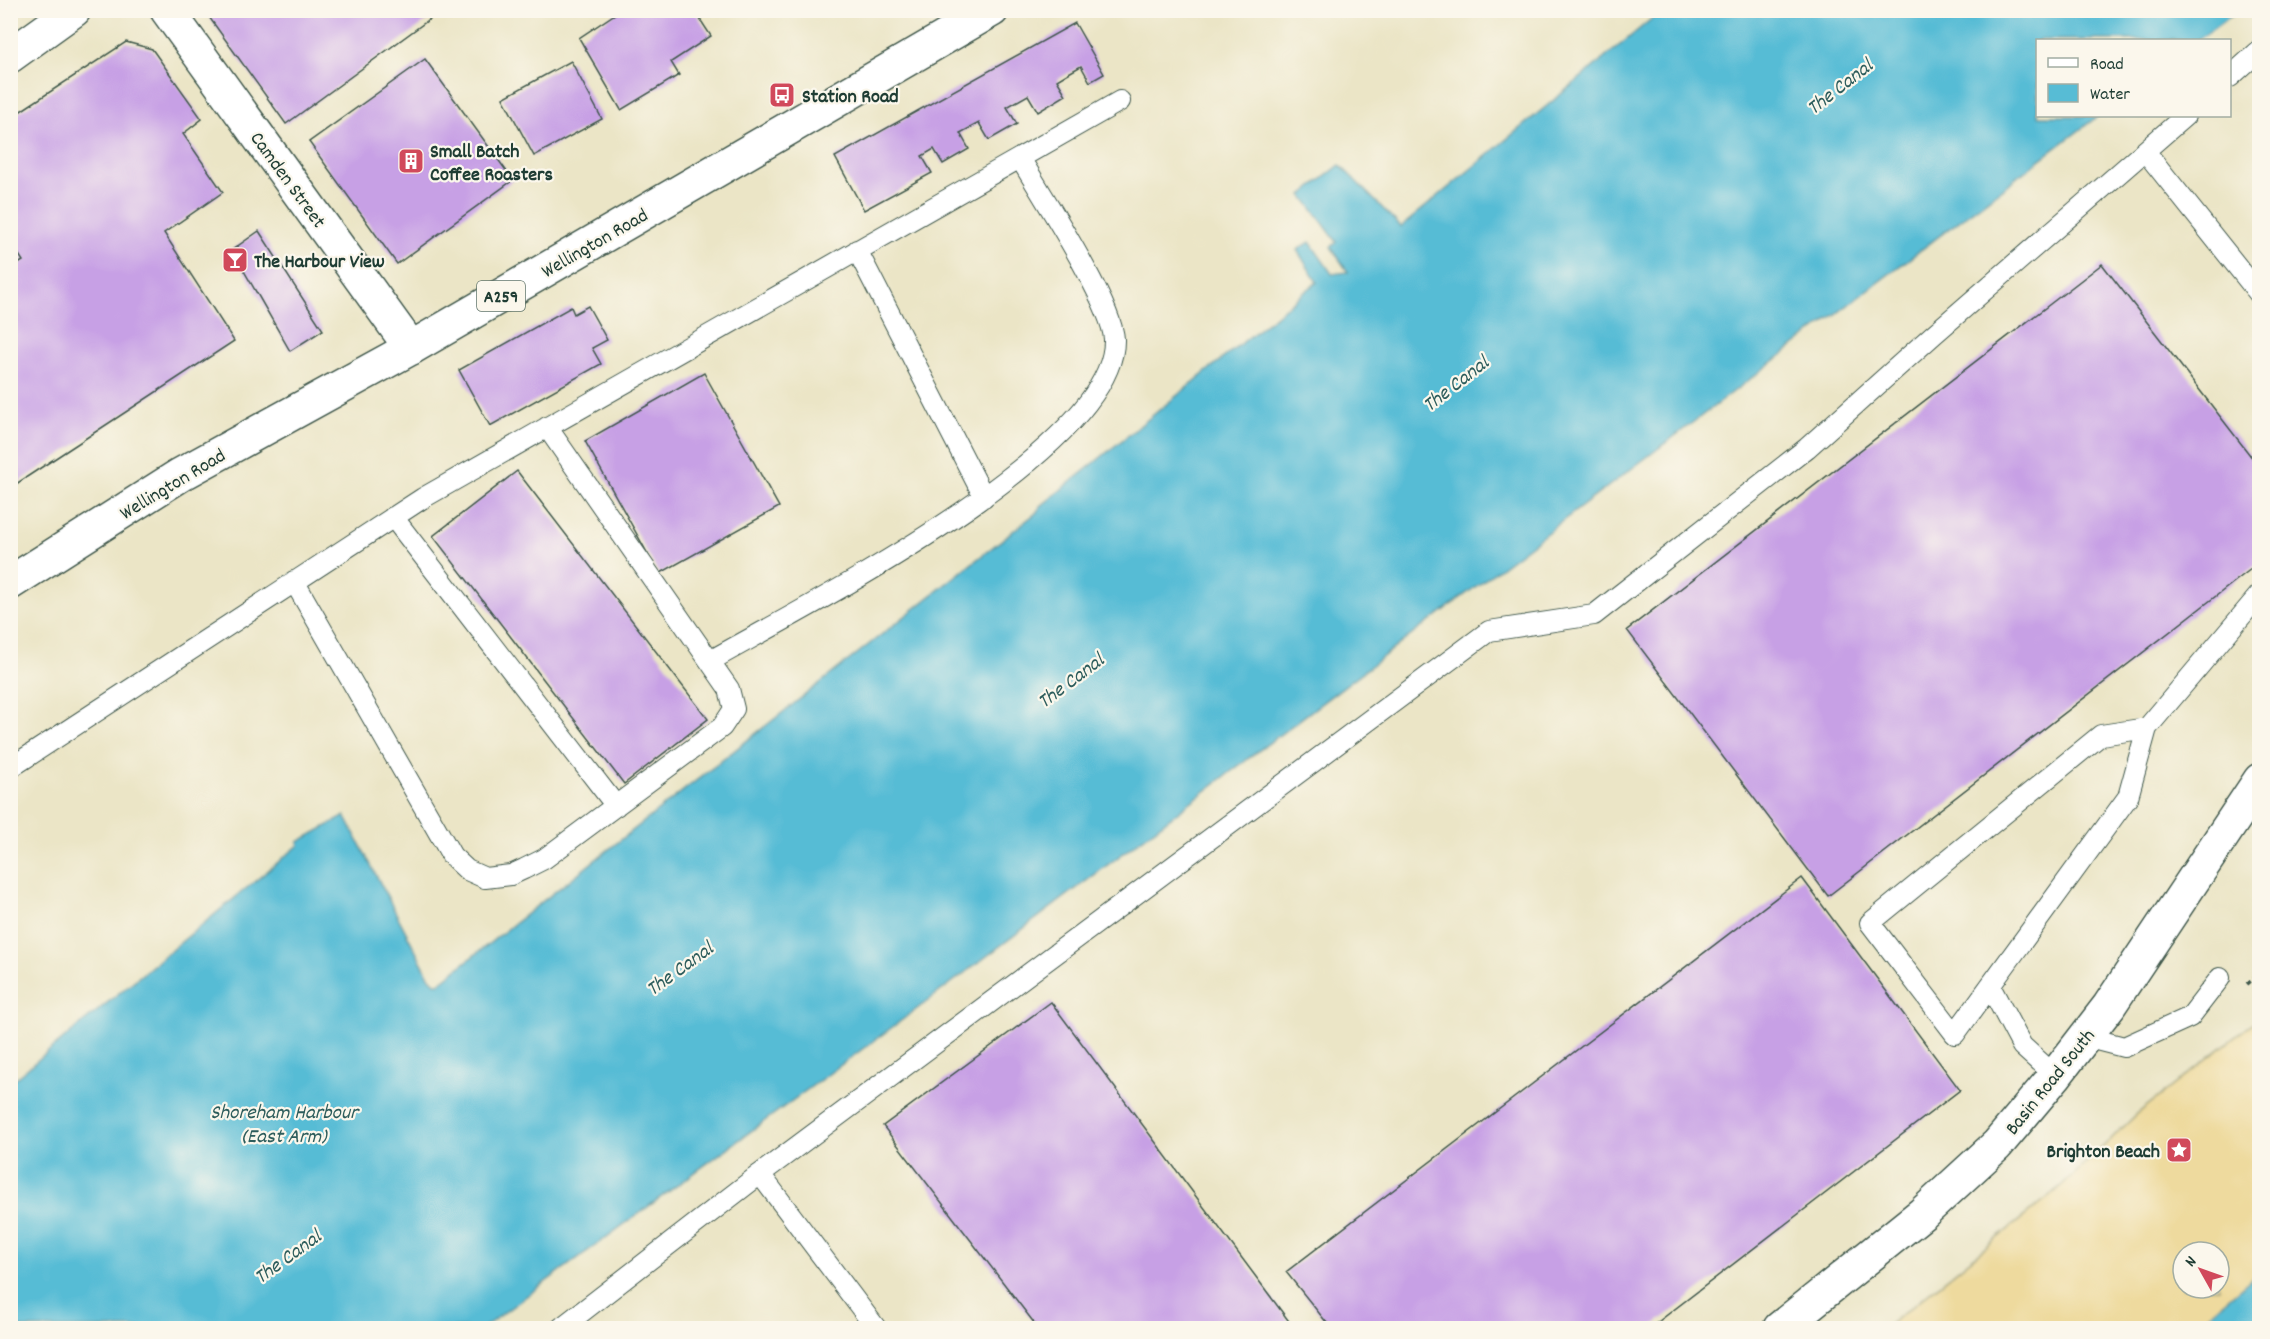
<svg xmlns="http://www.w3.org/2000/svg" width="2270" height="1339" viewBox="0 0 2270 1339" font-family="Dekko,sans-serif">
  <rect width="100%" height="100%" fill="#fbf7ec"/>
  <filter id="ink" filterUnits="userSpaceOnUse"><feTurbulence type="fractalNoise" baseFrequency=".0167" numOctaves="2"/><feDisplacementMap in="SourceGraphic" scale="12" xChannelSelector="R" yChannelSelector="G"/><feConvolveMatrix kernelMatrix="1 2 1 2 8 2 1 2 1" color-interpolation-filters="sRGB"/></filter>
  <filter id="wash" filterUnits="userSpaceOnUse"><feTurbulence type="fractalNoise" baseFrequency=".008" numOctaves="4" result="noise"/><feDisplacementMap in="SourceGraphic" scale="24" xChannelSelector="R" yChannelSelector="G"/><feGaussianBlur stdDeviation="1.35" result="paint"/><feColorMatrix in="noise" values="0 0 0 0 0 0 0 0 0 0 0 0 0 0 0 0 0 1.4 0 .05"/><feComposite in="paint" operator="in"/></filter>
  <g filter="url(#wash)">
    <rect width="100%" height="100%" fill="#ebe5c6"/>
    <path fill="#eeda9e" stroke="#868c69" stroke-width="1.5" fill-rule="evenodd" d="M2259 1018V1328H1885L2061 1187 2137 1114ZM2183 1252H2219V1288H2183Z"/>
    <path fill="#57bcd5" stroke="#3b7c84" stroke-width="1.5" d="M1661 11H2237L2198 40H2038V116H2098L917 1009 483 1328H11V1082L299 845 298 842 345 816 430 978 435 983H439L1036 513 1041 506 1317 282 1297 250 1310 242 1332 274 1348 272 1331 247 1337 242 1302 195 1340 165 1401 227Z
      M2259 1272V1328H2193Z"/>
    <g id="blocks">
      <path fill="#c7a0e5" d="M204 10H442L286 124Z
        M621 10H694L711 36 671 62 679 75 621 110 579 38Z
        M1075 23 1104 74 1090 82 1081 66 1067 74 1057 80 1066 95 1038 112 1028 95 1007 107 1017 124 989 140 979 123 960 133 969 149 943 164 934 149 922 156 932 173 864 210 835 157Z
        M126 42 152 49 202 119 183 134 223 192 164 233 234 341 10 488V269L23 261 10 241V118Z
        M425 59 513 180 397 264 309 142Z
        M571 61 602 119 534 156 503 98Z
        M259 231 323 330 290 351 232 250Z
        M2102 264 2260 468V562L1828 896 1627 630Z
        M588 306 607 340 592 348 601 364 490 426 459 370 571 307 574 314Z
        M704 373 779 507 659 574 585 441Z
        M517 471 708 719 624 784 433 536Z
        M1802 878 1960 1090 1650 1328H1331L1286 1272Z
        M1051 1002 1294 1328H1038L883 1126Z"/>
    </g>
  </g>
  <g filter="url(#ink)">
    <use href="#blocks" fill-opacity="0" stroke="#3e564a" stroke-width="1.5"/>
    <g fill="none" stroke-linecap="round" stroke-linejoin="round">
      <g stroke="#3e564a" stroke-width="22">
        <path id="lane" d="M2230 77 2260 50
          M2145 151 2260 295
          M857 250 984 497
          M393 517 616 806
          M294 581 452 856 467 870 485 878 511 875 524 869 544 859 722 727 734 709 729 689 547 427
          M710 661C799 610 1117 450 1114 339 1112 303 1041 194 1020 158
          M2147 728 2101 735 1870 923 1955 1034 2128 797 2147 728 2260 594
          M10 768 423 498 1120 101
          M1990 986 2022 1046 2055 1076
          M2085 1037 2124 1047 2190 1017 2220 978
          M561 1328 760 1174
          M876 1328 760 1174 1489 631 1594 615 1807 448 1933 335 2185 116"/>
      </g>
      <g stroke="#3e564a" stroke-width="36">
        <path id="street" d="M167 10 411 348
          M10 56 74 10
          M1780 1328 1923 1213 1997 1145 2055 1076 2109 1006 2260 780"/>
      </g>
      <g stroke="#3e564a" stroke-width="36">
        <path id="primary" d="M10 583 180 475 411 348 992 10"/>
      </g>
      <path stroke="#3e564a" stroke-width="4" stroke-dasharray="4.5 4.5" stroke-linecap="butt" d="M2247 984 2260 973"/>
      <use href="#lane" stroke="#fff" stroke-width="20"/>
      <use href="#street" stroke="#fff" stroke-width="33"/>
      <use href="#primary" stroke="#fff" stroke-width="33"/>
    </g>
  </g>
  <defs>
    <g id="bus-square" transform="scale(1.35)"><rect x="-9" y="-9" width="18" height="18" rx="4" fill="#d1495b" stroke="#fbf7ec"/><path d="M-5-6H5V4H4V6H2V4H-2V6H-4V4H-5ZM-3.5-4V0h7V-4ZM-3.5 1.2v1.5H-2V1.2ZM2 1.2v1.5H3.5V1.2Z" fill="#fff"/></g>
    <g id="building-square" transform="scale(1.35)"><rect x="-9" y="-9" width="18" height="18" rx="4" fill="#d1495b" stroke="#fbf7ec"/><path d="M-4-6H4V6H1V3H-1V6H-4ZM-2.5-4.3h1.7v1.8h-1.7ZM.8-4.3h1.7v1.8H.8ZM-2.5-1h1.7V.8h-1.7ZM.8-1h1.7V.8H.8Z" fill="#fff"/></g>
    <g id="bar-square" transform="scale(1.35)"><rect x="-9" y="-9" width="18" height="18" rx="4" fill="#d1495b" stroke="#fbf7ec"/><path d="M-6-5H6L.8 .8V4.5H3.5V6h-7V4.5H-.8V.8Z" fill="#fff"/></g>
    <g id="sight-square" transform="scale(1.35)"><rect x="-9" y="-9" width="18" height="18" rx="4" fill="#d1495b" stroke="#fbf7ec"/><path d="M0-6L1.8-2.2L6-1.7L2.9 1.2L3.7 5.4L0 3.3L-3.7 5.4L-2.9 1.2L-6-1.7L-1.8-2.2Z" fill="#fff"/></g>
  </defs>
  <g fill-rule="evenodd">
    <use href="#bus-square" x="782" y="95"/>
    <use href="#building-square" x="411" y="161"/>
    <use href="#bar-square" x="235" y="260"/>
    <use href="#sight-square" x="2179" y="1150"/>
  </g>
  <g text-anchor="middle" stroke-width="4.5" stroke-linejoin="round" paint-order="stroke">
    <rect fill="#fbf7ec" stroke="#61756b" stroke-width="1.5" x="477" y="281" width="48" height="30" rx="4.5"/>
    <g font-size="18" font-weight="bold" fill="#1f3d34">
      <text x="501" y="302">A259</text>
    </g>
    <g font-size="20" font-weight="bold" fill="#1f3d34" stroke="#fbf7ec" text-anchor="start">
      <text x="802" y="102">Station Road</text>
      <text x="430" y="157">Small Batch<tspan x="430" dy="23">Coffee Roasters</tspan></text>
      <text x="254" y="267">The Harbour View</text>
      <text x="2160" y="1157" text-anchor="end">Brighton Beach</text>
    </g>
    <g font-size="20" fill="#1f3d34" stroke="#fbf7ec">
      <text transform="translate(289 179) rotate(54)" y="7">Camden Street</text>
      <text transform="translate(594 242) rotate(-30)" y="7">Wellington Road</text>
      <text transform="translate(172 483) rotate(-31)" y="7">Wellington Road</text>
      <text transform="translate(2049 1081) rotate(-51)" y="7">Basin Road South</text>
    </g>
    <g font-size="21" font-style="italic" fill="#2d5d5c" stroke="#fbf7ec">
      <text transform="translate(1839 86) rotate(-38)" y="7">The Canal</text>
      <text transform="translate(1455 383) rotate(-38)" y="7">The Canal</text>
      <text transform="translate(1070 680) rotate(-37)" y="7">The Canal</text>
      <text transform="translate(679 968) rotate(-36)" y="7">The Canal</text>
      <text x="284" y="1118">Shoreham Harbour<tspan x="284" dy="24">(East Arm)</tspan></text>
      <text transform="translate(287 1256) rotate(-36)" y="7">The Canal</text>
    </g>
  </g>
  <rect width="2270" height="1339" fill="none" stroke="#fbf7ec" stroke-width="36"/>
  <rect x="2036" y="39" width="195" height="78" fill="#fbf7ec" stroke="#a3ada2" stroke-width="1.5"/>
  <rect x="2048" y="58" width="30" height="9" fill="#ffffff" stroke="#a3ada2" stroke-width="1.5"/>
  <text x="2090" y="69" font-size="18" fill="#1f3d34">Road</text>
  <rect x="2048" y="84" width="30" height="18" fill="#57bcd5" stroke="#a3ada2" stroke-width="1.5"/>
  <text x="2090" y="99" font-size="18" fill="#1f3d34">Water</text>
  <g transform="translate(2201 1270) rotate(310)"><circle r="28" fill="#fbf7ec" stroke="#a3ada2" stroke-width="1.5"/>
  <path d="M0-4.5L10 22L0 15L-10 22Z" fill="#d1495b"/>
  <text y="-9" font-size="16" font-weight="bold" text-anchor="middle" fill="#1f3d34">N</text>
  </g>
</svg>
